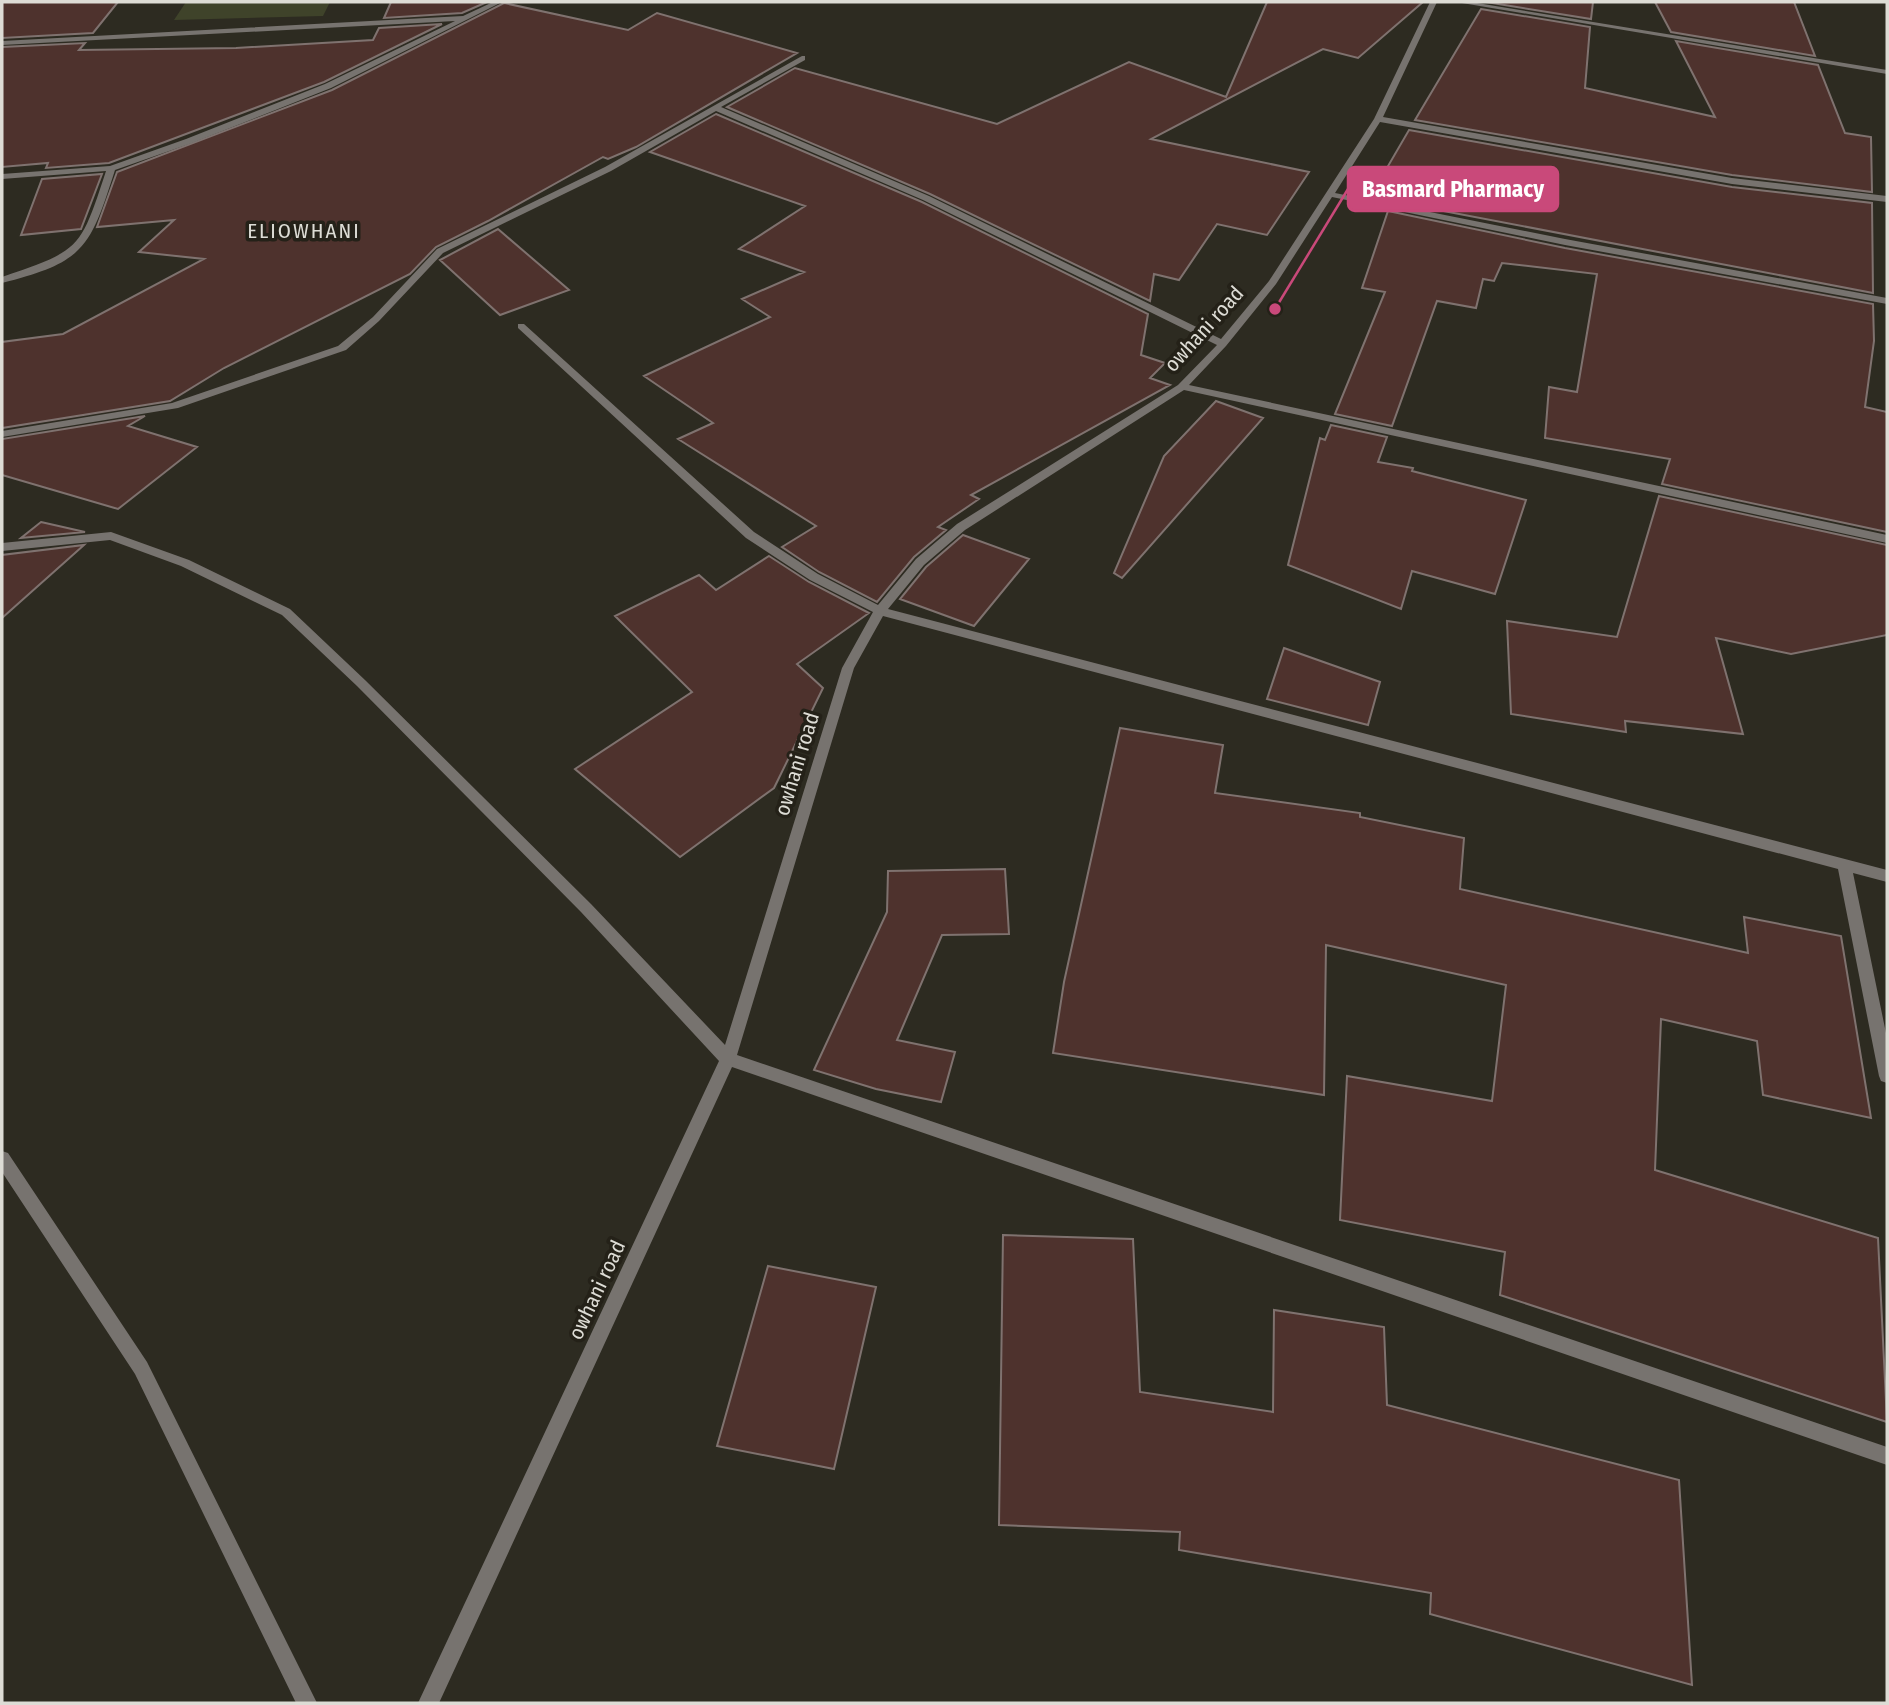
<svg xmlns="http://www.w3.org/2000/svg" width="1889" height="1705" viewBox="0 0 1889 1705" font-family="'Fira Sans Condensed',sans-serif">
  <rect width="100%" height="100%" fill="#2d2b21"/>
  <path fill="#3f432a" d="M186 2H330L323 16 174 20Z"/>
  <path fill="#4e322d" stroke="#7f726f" stroke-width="2" d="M2 2H118L93 33 2 38Z
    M391 2H487L462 13 384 18Z
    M1267 2H1423L1358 58 1323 49 1151 139 1309 172 1267 235 1217 224 1179 280 1154 274 1150 301 930 194 727 107 795 68 997 124 1129 62 1226 97Z
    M1486 2H1593L1591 19Z
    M1655 2H1794L1815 56 1671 32Z
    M504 3 628 30 657 13 797 53 636 147 608 159 603 157 488 221 436 247 410 274 224 368 170 401 2 428V342L63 334 204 259 139 252 174 220 97 227 117 172 332 90Z
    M1481 9 1590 27 1585 88 1715 117 1676 41 1818 65 1845 133 1871 137 1872 192 1732 175 1415 120Z
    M442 24 324 82 109 163 46 168 48 163 2 167V47L85 43 79 50 236 48 373 40 379 28Z
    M716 114 922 202 1148 314 1141 355 1165 363 1150 378 1170 385 971 495 979 499 938 527 946 530 914 557 877 602 819 572 782 547 816 526 678 439 713 423 644 376 770 317 742 299 804 272 739 249 805 206 650 152Z
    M1409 130 1732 187 1872 203 1873 293 1370 197Z
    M102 174 81 229 21 235 42 179Z
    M1388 211 1565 248 1873 304 1874 341 1865 407 1887 412V532L1662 484 1670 459 1545 438 1549 387 1577 392 1597 274 1502 263 1494 281 1483 279 1476 308 1437 301 1392 426 1335 414 1385 292 1362 288Z
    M498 229 569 290 500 315 440 260Z
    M1216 401 1263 418 1122 578 1114 573 1164 456Z
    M145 416 128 426 197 447 118 509 2 475V439Z
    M1331 425 1387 437 1378 462 1413 468 1412 471 1526 500 1495 594 1412 571 1401 609 1288 565 1320 438 1325 440Z
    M1659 496 1887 545V635L1791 654 1716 638 1743 734 1625 721 1626 732 1511 714 1507 621 1617 637Z
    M41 522 85 532 21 538Z
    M963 535 1029 559 974 626 900 599 926 567Z
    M84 545 2 618V555Z
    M769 556 809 582 869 613 797 664 823 688 774 788 680 857 575 769 692 692 615 616 699 575 716 590Z
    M1284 648 1380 682 1368 725 1267 699Z
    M1120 728 1223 745 1215 793 1360 813V817L1464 838 1460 889 1748 953 1744 917 1841 936 1871 1118 1763 1095 1757 1041 1661 1019 1655 1170 1878 1238 1887 1422 1500 1295 1505 1252 1340 1220 1347 1076 1492 1101 1506 985 1326 945 1324 1095 1053 1053 1064 982Z
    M1005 869 1009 934 942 935 897 1040 955 1052 941 1102 876 1089 814 1070 887 912 888 871Z
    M1003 1235 1133 1239 1140 1392 1273 1412 1274 1310 1384 1327 1387 1405 1679 1480 1692 1685 1430 1614 1431 1593 1179 1550 1180 1532 999 1525Z
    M768 1266 876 1287 834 1469 717 1446Z"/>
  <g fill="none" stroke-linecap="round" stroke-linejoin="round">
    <path fill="#77736f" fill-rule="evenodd" d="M493 2H502L331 88 192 143 115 170C90 248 85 262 2 283V277C81 250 80 250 106 171L2 179V174L110 166 186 139 325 84 455 21 2 45V41L463 16Z
      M1430 2H1437L1383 117 1732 178 1887 196V202L1732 184 1380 122 1335 193 1565 239 1887 298V304L1565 245 1332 197 1276 284 1226 346 1189 385 1887 535V543L1184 390 965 530 924 565 888 609 1887 870V882L1853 873 1887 1038V1083L1881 1081 1879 1076 1838 869 883 616 854 668 737 1055 1887 1447V1465L732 1067 439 1703H418L719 1061 581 912 357 686 282 615 181 566 110 540 2 551V543L111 532 189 560 290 609 365 680 591 904 725 1045 842 668 873 612 810 580 746 538 518 328V324H524L754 532 818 574 878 605 916 559 957 524 1178 385 1217 345 923 200 716 111 611 171 443 253 379 321 346 350 178 408 2 437V431L172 403 338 346 373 317 437 249 605 167 802 56H805V60L721 107 929 196 1221 339 1269 281 1374 119Z
      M1456 2H1471L1887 70V74Z
      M2 1151 8 1153 147 1362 317 1703H296L135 1374 2 1172Z"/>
  </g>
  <g text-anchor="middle" stroke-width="7" stroke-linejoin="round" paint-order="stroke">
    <g font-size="21" letter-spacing="2" fill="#dddcd5" stroke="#242118">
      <text x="304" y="238">ELIOWHANI</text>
    </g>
    <g font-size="21" fill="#dddcd5" stroke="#242118">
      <text transform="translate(1204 329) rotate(-48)" y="7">owhani road</text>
      <text transform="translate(797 764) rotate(-73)" y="7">owhani road</text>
      <text transform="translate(597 1290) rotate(-65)" y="7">owhani road</text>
    </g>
  </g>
  <path fill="none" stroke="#c9497a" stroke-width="2.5" d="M1275 309L1348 189"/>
  <circle fill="#c9497a" stroke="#242118" stroke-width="2.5" cx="1275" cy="309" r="7"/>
  <rect fill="#c9497a" stroke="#c9497a" stroke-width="2.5" x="1348" y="167" width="210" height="44" rx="7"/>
  <g font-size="23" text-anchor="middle" font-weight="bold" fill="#fff">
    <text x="1453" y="197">Basmard Pharmacy</text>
  </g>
  <rect width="1889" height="1705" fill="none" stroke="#dddcd5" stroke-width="7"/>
</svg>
